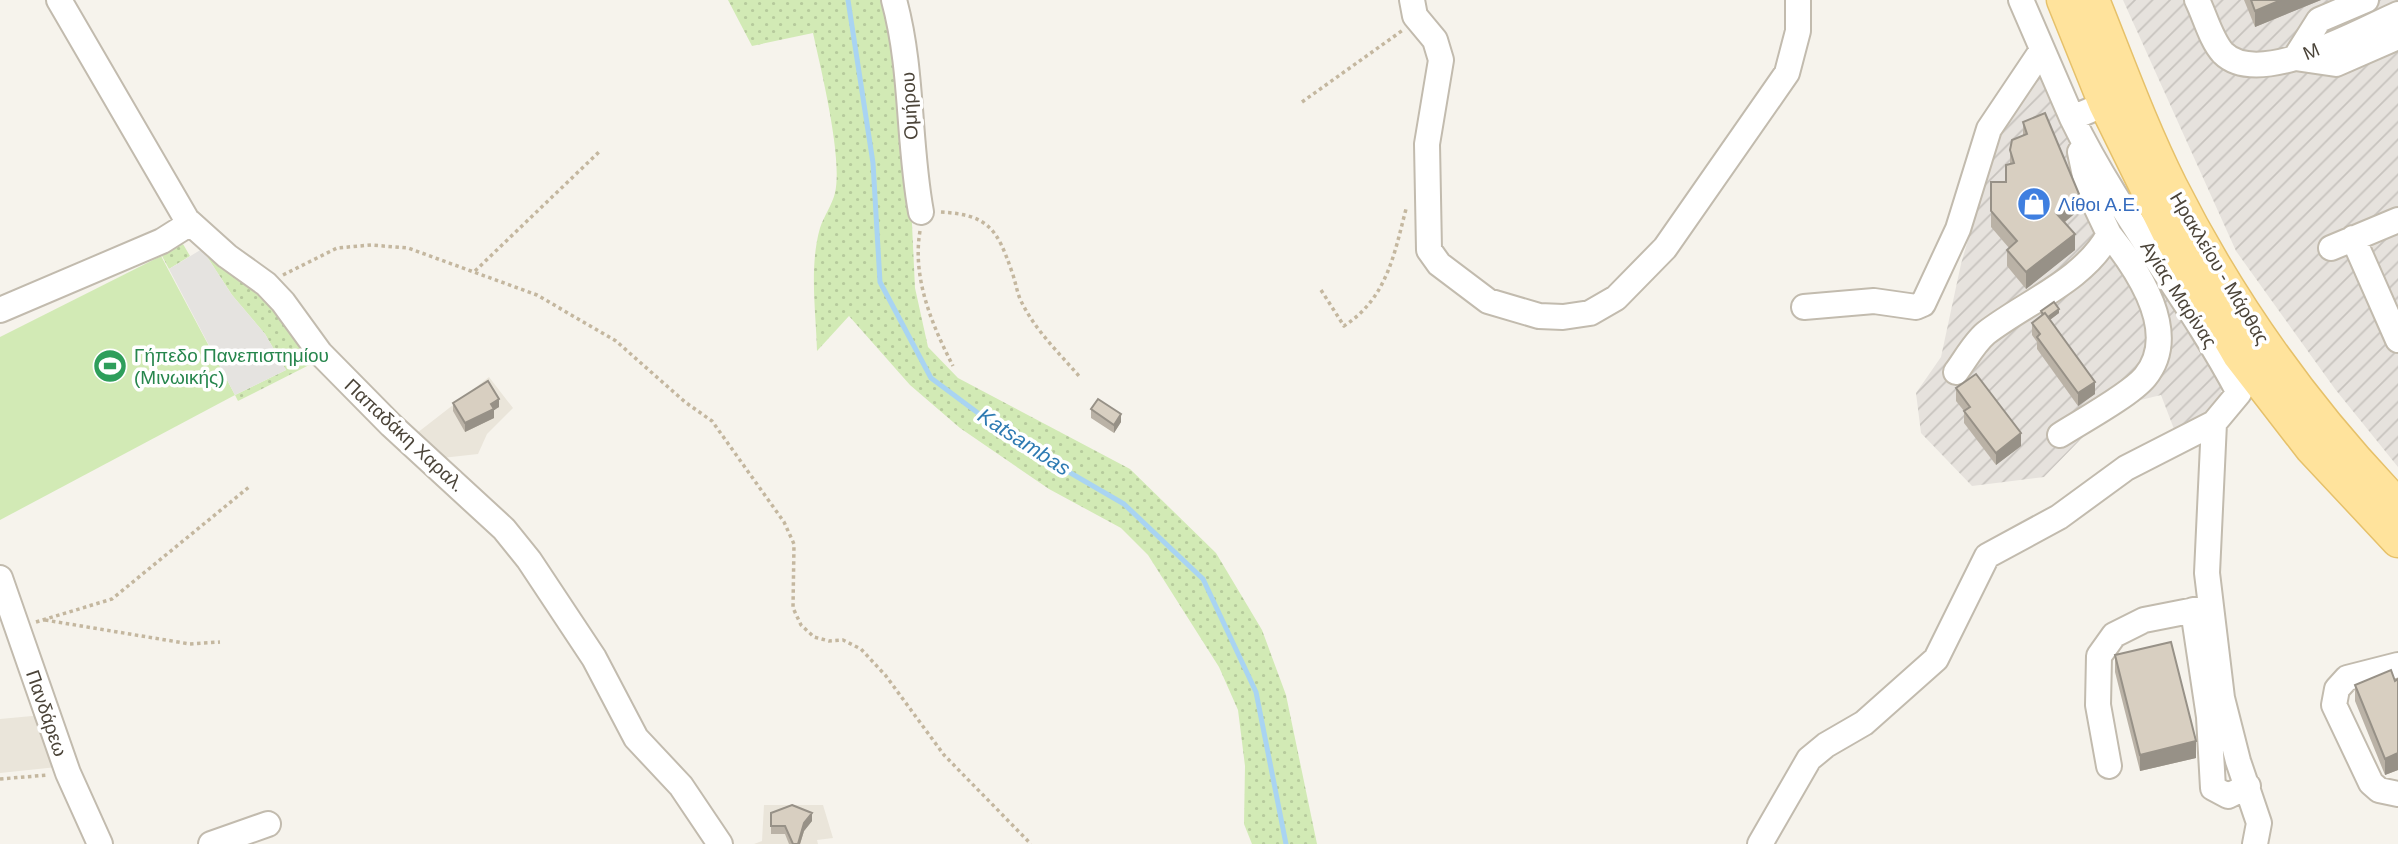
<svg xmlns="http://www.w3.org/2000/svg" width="2398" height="844" viewBox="0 0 2398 844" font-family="Arial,sans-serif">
  <defs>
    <pattern id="industrial-furrows" width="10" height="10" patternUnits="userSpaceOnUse" patternTransform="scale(1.75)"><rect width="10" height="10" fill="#e6e2dd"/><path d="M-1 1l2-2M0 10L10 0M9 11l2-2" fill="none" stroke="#c7c3be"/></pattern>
    <pattern id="grass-dots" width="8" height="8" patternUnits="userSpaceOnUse" patternTransform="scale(1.75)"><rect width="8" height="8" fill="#d2eab5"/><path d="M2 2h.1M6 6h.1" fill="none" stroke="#b6ca9c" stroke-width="1.8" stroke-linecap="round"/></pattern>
  </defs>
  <rect width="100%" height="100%" fill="#f6f3ec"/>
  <path fill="#eae5da" d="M489 377 513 408 487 434 478 454 442 458 417 433Z
    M43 715 57 767 0 773V719Z
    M764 805H823L833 838 817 840 818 844H754L762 841Z"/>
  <path fill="url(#industrial-furrows)" d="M2123 0H2398V467L2335 389 2236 251Z
    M2034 73 2053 81 2224 381 2217 406 2174 429 2161 395 2112 407 2044 477 1972 486 1921 433 1916 393 1941 357 1961 264 1998 136Z"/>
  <path fill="url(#grass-dots)" d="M728 0H883L892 33 911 203 915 288 928 347 958 378 1130 469 1216 553 1262 630 1286 695 1317 844H1252L1244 824 1245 766 1238 710 1219 667 1148 555 1121 528 1049 489 960 428 910 385 849 316 817 351C816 312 809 267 820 228 824 216 832 205 835 193 843 158 821 70 813 33L752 46Z
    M183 244 190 256 169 269 162 256Z
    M202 249 280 305 319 360 238 401 235 395 286 370 265 334 232 295Z"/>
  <path fill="#d2eab5" d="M161 256 235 395 0 520V337Z"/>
  <path fill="#e5e3e0" d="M202 249 232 295 265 334 286 370 235 395 169 269Z"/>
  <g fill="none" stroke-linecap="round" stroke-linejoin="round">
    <path stroke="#a9d4f2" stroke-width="5" d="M848 0 873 163 880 282 931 378 1017 442 1124 504 1203 579 1256 692 1286 844"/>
    <g stroke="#c2bbae" stroke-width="28">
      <path id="minor" d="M59 0 187 220 227 256 266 284 283 302 320 353 391 425 504 529 529 560 594 658 636 738 681 786 720 844
        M894 0C913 69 908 142 921 212
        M1412 0 1415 16 1435 40 1441 60 1427 144 1429 250 1439 264 1488 301 1539 316 1563 317 1590 313 1616 298 1665 248 1787 73 1798 31V0
        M2021 0 2072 118
        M2197 0C2205 16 2211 40 2223 53 2259 89 2359 31 2398 14
        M2366 0 2319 20 2295 58 2336 64 2398 37
        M2353 238 2398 340
        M2331 248 2398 220
        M1804 307 1874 301 1916 307 1923 304 1958 229 1989 129 2042 50
        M0 310 162 241 181 229 187 220
        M1956 372C1965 360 1974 343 1986 333 2026 302 2085 280 2109 234L2088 190 2080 152
        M2214 423 2207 573 2222 698 2238 761 2259 823 2255 844
        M2060 435C2082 421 2130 395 2145 377 2181 333 2138 270 2109 234
        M0 578 68 773 100 844
        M2193 610 2209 717 2213 788 2228 796 2248 786
        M2398 665 2347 678 2337 689 2334 705 2371 783 2379 790 2398 794
        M2109 766 2098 705 2099 656 2114 635 2144 620 2210 607
        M211 844 268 824
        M1760 844 1809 759 1826 745 1864 723 1936 659 1987 556 2059 517 2126 468 2214 423 2239 393C2189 298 2119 215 2072 118L2105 104"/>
    </g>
    <g stroke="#e6c16a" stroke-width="35">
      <path id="major" d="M2063 0 2105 104 2169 234 2239 355 2311 448 2398 541
        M2093 0C2118 62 2141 126 2171 186 2230 303 2307 411 2398 505"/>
    </g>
    <path stroke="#c4b79f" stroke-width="3.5" stroke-dasharray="3.5 3.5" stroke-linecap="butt" d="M1302 102 1403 30
      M941 212C989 215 997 229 1012 272 1016 283 1017 294 1022 303 1036 331 1059 353 1079 376
      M920 231C912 278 932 325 953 366
      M475 271 601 150
      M283 275 337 248 371 245 408 248 537 295 616 341 685 402 712 421 784 522 794 544 793 608 801 625 814 637 829 641 843 640 861 649 886 676 944 755 1031 844
      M1321 290 1344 326C1387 298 1394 255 1406 209
      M45 620 190 644 220 642
      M36 622 112 599 249 487
      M0 779 48 775"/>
    <use href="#minor" stroke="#fff" stroke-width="24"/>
    <use href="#major" stroke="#ffe39c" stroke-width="32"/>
  </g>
  <path fill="#bab2a6" d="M2244 0H2321L2255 27Z
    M2023 122 2079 210 2065 222 2075 250 2026 289 2007 266V250L2009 248 1991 227V182H2006L2010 164V150L2023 136Z
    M2041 311 2059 313 2050 320 2095 394 2078 406 2037 349V342L2032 335V323L2041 316Z
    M1956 388 2021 446 1996 465 1964 423V411L1956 401Z
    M453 403 499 407 494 410V418L465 432 453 411Z
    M1091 409 1121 422 1114 433 1091 418Z
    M2115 655 2196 758 2140 771 2115 672Z
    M2398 679V770L2385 775 2355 701V685L2395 681Z
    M771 813 812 821 804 831 800 844H789L785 834H771Z"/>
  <path fill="#979187" d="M2281 0H2321L2255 27V11Z
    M2079 194V210L2056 229V213Z
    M2075 234V250L2026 289V272Z
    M2059 309V313L2047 322V318Z
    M2095 382V394L2078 406V393Z
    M499 399V407L494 410V418L465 432V423Z
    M1121 414V422L1114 433V425Z
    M2021 433V446L1996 465V453Z
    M2196 741V758L2140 771V755Z
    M2398 753V770L2385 775V759Z
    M812 813V821L804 831 800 844H798L804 823Z"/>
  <path fill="#d8cfc1" stroke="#979187" stroke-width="2" d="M2251 0H2281L2255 11Z
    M2045 113 2079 194 2056 213 2075 234 2026 272 2007 250 2017 241 1991 211V182H2006V165L2014 163 2010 150 2012 140 2027 134 2023 122Z
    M2054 302 2059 309 2048 317 2045 313 2043 314 2041 311Z
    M2045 313 2095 382 2078 393 2037 337 2040 334 2032 323Z
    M1976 374 2021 433 1996 453 1964 411 1970 407 1956 388Z
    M488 381 499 399 491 404 494 409 465 423 453 403Z
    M1098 399 1121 414 1114 425 1091 409Z
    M2171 642 2196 741 2140 755 2115 655Z
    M2391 670 2395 681 2398 679V753L2385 759 2355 685Z
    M792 805 812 813 804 823 798 844H793L785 826H771V813Z"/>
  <defs>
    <g id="shop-disc" transform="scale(1.75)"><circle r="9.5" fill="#3f7fe0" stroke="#fff"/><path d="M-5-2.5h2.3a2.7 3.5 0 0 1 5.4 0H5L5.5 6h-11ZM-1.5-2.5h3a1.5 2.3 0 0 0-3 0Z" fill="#fff"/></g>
    <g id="stadium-disc" transform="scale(1.75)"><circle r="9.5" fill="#2e9e5b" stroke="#fff"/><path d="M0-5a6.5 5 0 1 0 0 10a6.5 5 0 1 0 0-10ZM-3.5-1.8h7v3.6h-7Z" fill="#fff"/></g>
  </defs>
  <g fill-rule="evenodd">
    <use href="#shop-disc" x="2034" y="204"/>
    <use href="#stadium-disc" x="110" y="366"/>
  </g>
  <g text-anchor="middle" stroke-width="7" stroke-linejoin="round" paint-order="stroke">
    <g font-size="19" fill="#4b4439" stroke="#fff">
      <text transform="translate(2311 51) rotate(-23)" y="7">Μ</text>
      <text transform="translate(909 106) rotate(-93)" y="7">Ομήρου</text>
      <text transform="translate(2220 268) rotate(59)" y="7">Ηρακλείου - Μάρθας</text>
      <text transform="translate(2179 294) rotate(57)" y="7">Αγίας Μαρίνας</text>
      <text transform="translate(405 435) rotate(43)" y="7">Παπαδάκη Χαραλ.</text>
      <text transform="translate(47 713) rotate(71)" y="7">Πανδάρεω</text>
    </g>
    <g font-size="19" fill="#366cbe" stroke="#fff" text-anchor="start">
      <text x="2058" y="211">Λίθοι Α.Ε.</text>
    </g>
    <g font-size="19" fill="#27864d" stroke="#fff" text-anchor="start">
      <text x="134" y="362">Γήπεδο Πανεπιστημίου<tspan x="134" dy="22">(Μινωικής)</tspan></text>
    </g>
    <g font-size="21" font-style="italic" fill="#2e7ab2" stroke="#fff">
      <text transform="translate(1024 442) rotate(33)" y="7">Katsambas</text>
    </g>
  </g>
</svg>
